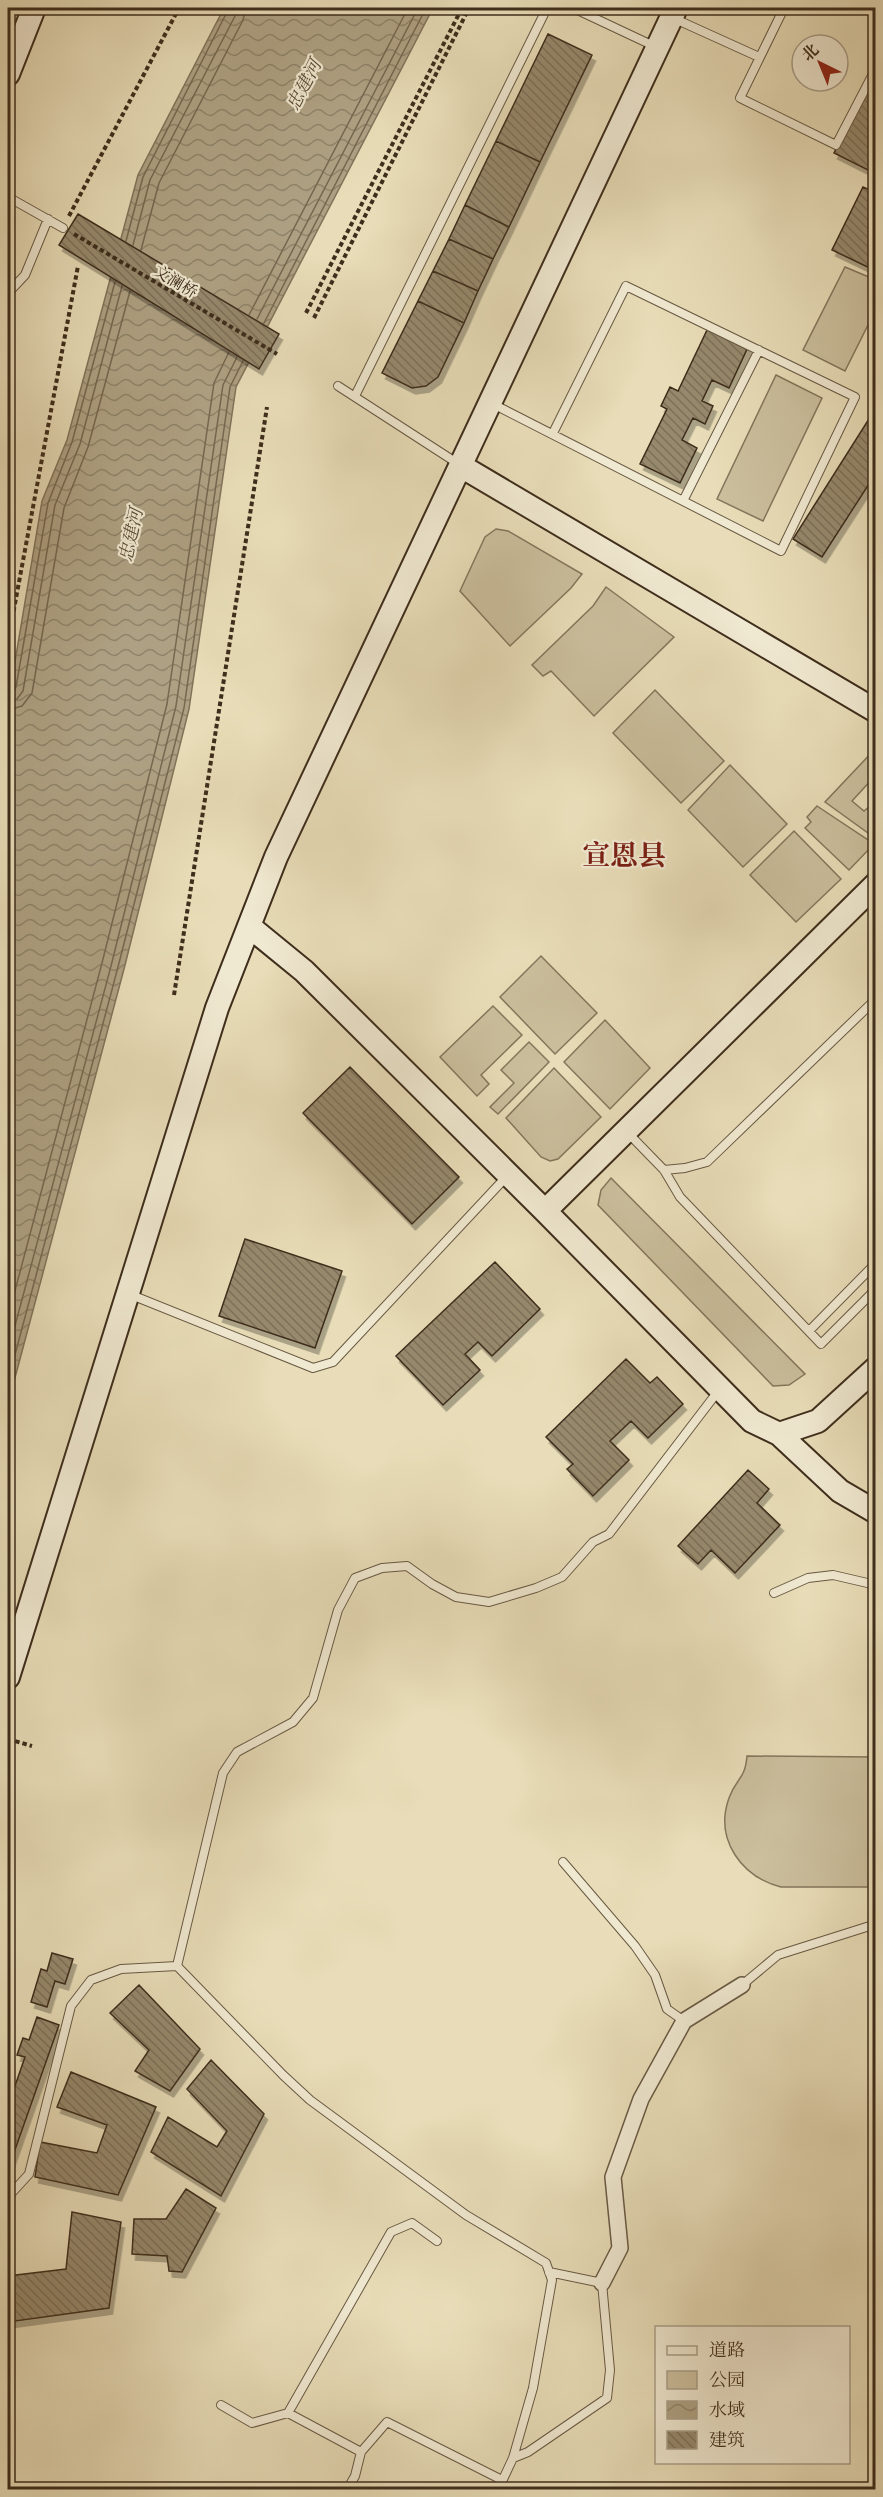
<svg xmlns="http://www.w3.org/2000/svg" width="883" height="2497" viewBox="0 0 883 2497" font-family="'IM FELL English','Noto Serif SC',serif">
  <defs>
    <pattern id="water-waves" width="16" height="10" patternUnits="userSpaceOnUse" patternTransform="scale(1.5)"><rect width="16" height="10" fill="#aea183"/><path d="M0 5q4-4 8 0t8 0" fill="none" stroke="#8f846a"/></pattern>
    <pattern id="building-back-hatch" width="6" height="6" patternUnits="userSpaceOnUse" patternTransform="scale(1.5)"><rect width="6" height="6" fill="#96896d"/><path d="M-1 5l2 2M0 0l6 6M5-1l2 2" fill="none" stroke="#7c7059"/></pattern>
    <filter id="shadow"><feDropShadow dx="3.5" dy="6" stdDeviation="0" flood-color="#0004"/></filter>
  </defs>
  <rect width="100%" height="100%" fill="#e8ddb8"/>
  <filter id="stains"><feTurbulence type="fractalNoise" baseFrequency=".00333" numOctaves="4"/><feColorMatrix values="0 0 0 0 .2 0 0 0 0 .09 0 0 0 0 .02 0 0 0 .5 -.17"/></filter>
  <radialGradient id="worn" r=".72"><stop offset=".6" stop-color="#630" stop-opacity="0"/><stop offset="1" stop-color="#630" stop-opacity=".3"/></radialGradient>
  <path fill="#cbbf9d" stroke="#84765c" stroke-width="1.5" d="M845 267 876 280 875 311 845 371 803 350Z
    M776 375 822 398 763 521 717 499Z
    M496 529 508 531 582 574 571 588 510 646 460 591 485 537Z
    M606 587 674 637 594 716 551 671 543 676 532 665 593 606Z
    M655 690 724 761 681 803 613 733Z
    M875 749V776L852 801 864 811 875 802V838L825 802Z
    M730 765 787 824 743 867 688 810Z
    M817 806 874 844 849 870 805 828 811 822 807 817Z
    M794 831 841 879 796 922 750 875Z
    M541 956 597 1013 555 1054 500 997Z
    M493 1006 522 1035 481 1075 489 1084 477 1096 440 1057Z
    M605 1020 650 1068 610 1109 564 1062Z
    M529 1042 549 1062 498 1114 490 1107 514 1083 501 1070Z
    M554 1068 601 1117 558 1159 550 1161 541 1157 506 1118Z
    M611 1178 805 1374 789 1385 773 1386 598 1205 601 1190Z
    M747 1756 875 1757V1887H781C742 1877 714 1840 729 1798 736 1778 745 1780 747 1756Z"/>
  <path fill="url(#water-waves)" stroke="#81735a" stroke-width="1.5" d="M224 8H433L236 387 189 709 124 969 8 1404V703L42 501 67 440 138 175Z"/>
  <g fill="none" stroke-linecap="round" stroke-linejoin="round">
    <path stroke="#766750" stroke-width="1.5" d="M126 241 143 177 229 8
      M133 245 150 180 235 16 237 8
      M141 250 159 183 243 20 246 8
      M249 315 408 8
      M257 319 418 8
      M264 323 426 8
      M8 693 13 692 16 687 48 503 72 442 115 282
      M8 701 17 699 23 691 55 505 80 444 122 286
      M8 710 22 706 32 693 64 508 88 447 130 291
      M8 1317 102 963 167 704 214 383 229 352
      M8 1352 111 966 176 706 223 385 237 357
      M8 1381 118 967 184 708 230 387 243 361"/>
  </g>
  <path fill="url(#building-back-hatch)" stroke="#3e2d1c" stroke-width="1.5" filter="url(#shadow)" d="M548 34 592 55 540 162 496 141Z
    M876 76V174L834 153Z
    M496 141 540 162 509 227 465 205Z
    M863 187 876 193V271L832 250Z
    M465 205 509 227 493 259 449 239Z
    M78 214 279 334 259 369 59 245Z
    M449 239 493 259 478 291 433 271Z
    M433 271 478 291 464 323 418 301Z
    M418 301 464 323 438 377 426 386 412 388 382 373Z
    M708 328 748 347 729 388 712 380 702 401 713 406 705 424 693 418 682 440 697 448 680 483 640 464 667 409 661 406 670 387 678 391Z
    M874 411 876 473 822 557 793 539Z
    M350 1067 459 1177 412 1224 303 1113Z
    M245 1239 342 1271 315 1348 219 1316Z
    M495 1262 540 1309 492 1356 478 1342 465 1354 480 1370 443 1405 396 1356Z
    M626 1359 650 1383 657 1377 683 1404 648 1438 631 1421 610 1441 629 1460 593 1496 567 1469 573 1464 546 1437Z
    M748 1470 769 1489 757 1503 780 1525 735 1573 711 1550 698 1564 678 1546Z
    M52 1953 73 1959 65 1984 55 1981 47 2007 31 2002 41 1969 47 1971Z
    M139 1985 200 2049 170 2091 135 2071 149 2050 110 2013Z
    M37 2017 59 2025 10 2164 8 2163V2106L25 2057 17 2055 23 2038 29 2040Z
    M211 2060 264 2114 221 2196 151 2152 168 2117 217 2147 227 2131 187 2089Z
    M71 2072 156 2107 118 2195 35 2177 40 2142 97 2153 107 2125 57 2107Z
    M186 2189 216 2208 182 2272 169 2271 167 2256 132 2254 134 2219H166Z
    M72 2212 121 2222 109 2308 8 2322V2276L66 2269Z"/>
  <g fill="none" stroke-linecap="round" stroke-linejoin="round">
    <g stroke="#685943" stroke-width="10">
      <path id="lane" d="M573 8 656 47
        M784 8 740 98 836 145 876 68
        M673 18 759 57
        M8 197 63 228
        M8 293 25 275 48 219
        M338 386 457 463
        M355 396 547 8
        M491 403 781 551 855 397 626 286 553 433
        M683 501 759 350
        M627 1132 664 1170 680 1197 821 1344 876 1289
        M664 1170 685 1168 707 1162 876 999
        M129 1294 313 1368 333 1362 508 1175
        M809 1331 876 1263
        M774 1593 808 1578 833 1575 876 1585
        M563 1862 635 1946 655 1975 667 2009 684 2021
        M177 1966 223 1773 237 1752 293 1722 313 1698 338 1610 355 1578 382 1568 407 1566 432 1584 456 1597 489 1602 536 1588 562 1577 593 1542 609 1534 719 1390
        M742 1985 778 1955 876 1924
        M8 2197 29 2174 71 2006 91 1980 121 1969 177 1966 283 2075 310 2100 466 2215 546 2263 552 2280 533 2388 513 2458 498 2490
        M221 2405 252 2423 288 2413 391 2232 412 2223 437 2241
        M288 2413 361 2452 387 2422 502 2480
        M513 2458 528 2452 607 2398 610 2370 602 2283 549 2272
        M347 2490 355 2476 361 2452"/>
    </g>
    <g stroke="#685943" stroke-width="18">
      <path id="street" d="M602 2283 620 2248 613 2177 641 2099 684 2021 742 1985"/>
    </g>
    <g stroke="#3e2d1c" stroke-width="26">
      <path id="secondary" d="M8 74 34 8
        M461 466 876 711
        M249 926 304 971 545 1211 752 1421 779 1434 818 1421 876 1368
        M545 1211 876 884
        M779 1434 840 1491 876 1512
        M8 1677 217 1008 276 857 676 8"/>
    </g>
    <path stroke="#3e2d1c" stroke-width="4" stroke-dasharray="4.5 3" stroke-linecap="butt" d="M69 216 179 8
      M74 234 277 354
      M306 313 462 8
      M314 318 469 8
      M8 641 78 266
      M174 995 267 407
      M8 1739 32 1746"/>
    <use href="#lane" stroke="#f0e9d1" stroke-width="8"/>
    <use href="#street" stroke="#f0e9d1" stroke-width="15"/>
    <use href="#secondary" stroke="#f0e9d1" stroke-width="22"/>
  </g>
  <g text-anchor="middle" stroke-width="4.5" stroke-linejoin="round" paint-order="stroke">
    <g font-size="16" fill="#3e2d1c" stroke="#f0e9d1">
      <text transform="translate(176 281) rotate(31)" y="6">文澜桥</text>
    </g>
    <g font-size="18" font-style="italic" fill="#5a4a36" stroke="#f0e9d1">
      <text transform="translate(304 85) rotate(-63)" y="6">忠建河</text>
      <text transform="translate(131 535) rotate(-78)" y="6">忠建河</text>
    </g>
    <g font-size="28" font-weight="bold" fill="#7a1f14" stroke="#f0e9d1">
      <text x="624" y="865">宣恩县</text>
    </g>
  </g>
  <rect width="883" height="2497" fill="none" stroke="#e8ddb8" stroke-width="30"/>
  <rect x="9" y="9" width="865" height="2479" fill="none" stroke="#3e2d1c" stroke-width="3"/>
  <rect x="15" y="15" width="853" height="2467" fill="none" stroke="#3e2d1c" stroke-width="1.5"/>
  <rect x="655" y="2326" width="195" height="138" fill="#f0e9d1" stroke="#a99e89" stroke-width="1.5"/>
  <rect x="667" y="2346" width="30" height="9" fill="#f0e9d1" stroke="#a99e89" stroke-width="1.5"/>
  <text x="709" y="2356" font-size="18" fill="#3e2d1c">道路</text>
  <rect x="667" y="2371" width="30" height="18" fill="#cbbf9d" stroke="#a99e89" stroke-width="1.5"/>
  <text x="709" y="2386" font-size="18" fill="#3e2d1c">公园</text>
  <rect x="667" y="2401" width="30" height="18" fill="url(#water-waves)" stroke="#a99e89" stroke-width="1.5"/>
  <text x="709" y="2416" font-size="18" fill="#3e2d1c">水域</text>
  <rect x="667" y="2431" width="30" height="18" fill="url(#building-back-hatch)" stroke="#a99e89" stroke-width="1.5"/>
  <text x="709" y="2446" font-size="18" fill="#3e2d1c">建筑</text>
  <g transform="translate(820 63) rotate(317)"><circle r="28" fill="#f0e9d1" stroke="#a99e89" stroke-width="1.5"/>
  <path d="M0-4.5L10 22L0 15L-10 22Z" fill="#8f2418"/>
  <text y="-9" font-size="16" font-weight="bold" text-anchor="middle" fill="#3e2d1c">北</text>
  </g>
  <rect width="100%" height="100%" filter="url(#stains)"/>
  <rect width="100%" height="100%" fill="url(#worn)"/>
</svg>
